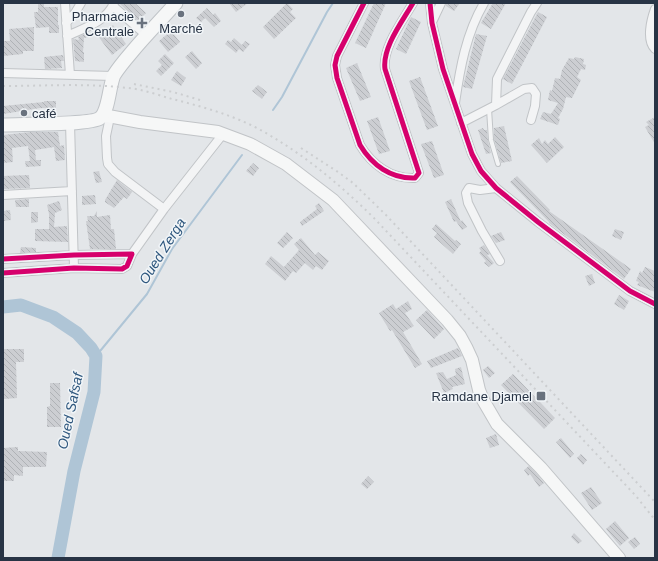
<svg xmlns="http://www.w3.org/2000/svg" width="658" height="561" viewBox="0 0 658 561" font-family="Helvetica,sans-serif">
  <defs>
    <pattern id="building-back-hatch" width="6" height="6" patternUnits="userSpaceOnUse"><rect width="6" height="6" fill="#ccced2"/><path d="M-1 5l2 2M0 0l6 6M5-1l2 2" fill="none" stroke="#afb2b6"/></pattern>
  </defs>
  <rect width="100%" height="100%" fill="#e3e6e9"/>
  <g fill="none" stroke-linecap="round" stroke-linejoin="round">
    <path stroke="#afc5d6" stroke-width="2" d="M273 110 282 97 327 12 333 3
      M96 356 147 294 172 249 242 155"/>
    <path stroke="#afc5d6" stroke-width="13" d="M3 307 21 305 53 317 77 333 91 348 96 356 94 392 74 471 58 558"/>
  </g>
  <path fill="url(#building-back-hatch)" d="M38 3H44V7H58V25H59V33H49V27L36 28 34 12H38Z
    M119 3H135L146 13 138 21Z
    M229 3H248L236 12Z
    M287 3 293 9 290 12 296 18 274 39 263 27Z
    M374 3H386L366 48 355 43Z
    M446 3H460L454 11 446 6Z
    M493 3H506L491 29 481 23Z
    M207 8 213 15 215 13 221 21 214 27 205 18 201 22 196 18Z
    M538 12 547 17 512 84 503 79Z
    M411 17 421 22 406 54 396 49Z
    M113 25 126 44 112 55 98 36Z
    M34 27V51H23V54L3 56V41H10L9 29Z
    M171 31 180 42 168 52 159 41Z
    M86 33 88 37 84 38 83 52H84V62L75 61 73 39 79 40 78 37Z
    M476 34 487 36 472 89 463 87Z
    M234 38 242 45 236 53 225 44 228 40 231 42Z
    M245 41 250 44 243 52 239 49Z
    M192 51 202 63 196 69 185 57Z
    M165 54 174 63 161 76 156 71 162 65 158 61Z
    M63 55 64 61H61L62 68 45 69 44 57Z
    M575 57 584 59 583 64 586 65 585 70 581 69 577 77 581 80 572 98 566 97 563 109 558 118 560 119 558 125 540 119 543 112 551 114 558 103 548 100 550 90 552 91 555 78 560 79 562 70 569 58 574 59Z
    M357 63 371 97 360 101 346 68Z
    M177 71 186 78 181 86 171 80Z
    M420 77 438 126 427 130 409 81Z
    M258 85 267 92 262 99 252 91Z
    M44 101H56V108H40L3 114V106L44 102Z
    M378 117 390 151 379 154 367 121Z
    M655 117V144L645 127 649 125 646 122Z
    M504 126 512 161 501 163 494 139V128Z
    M483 128 484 130H487L488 141 491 153 486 154 478 130Z
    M31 132H58L60 146 64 145 65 160 56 161 54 147 35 150 36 160H41V166L26 167 25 161H30L28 146 12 148 13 162 3 163V135Z
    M555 137 564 147 547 163 531 145 539 138 542 144 545 140 548 144Z
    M432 141 444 175 434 178 421 144Z
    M253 163 259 168 253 176 246 171Z
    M99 171 102 182 96 183 93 172Z
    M29 175 30 188 4 189 3 176Z
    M517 176 550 210 549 211 631 269 624 279 549 223V222L510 182Z
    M117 180 132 192 127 199 124 197 114 208 105 202V200Z
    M95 195 96 204 82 205V196Z
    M29 199V207H16L15 200Z
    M451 199 461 222 462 220 467 227 462 230 456 221 454 222 445 202Z
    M59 201 62 210 55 213 54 227 67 226 68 242 35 241V229H49V214L47 205Z
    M319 203 324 211 302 226 300 222 317 209 315 206Z
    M10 210 11 220 3 221V211Z
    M97 211V217L110 215 111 229H114L116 249H90L86 221H88L87 216H94Z
    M31 212H38V222L31 223Z
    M436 224 455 241 456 240 461 244 453 254 434 237 437 233 432 229Z
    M615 229 624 232 621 240 612 236Z
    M287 232 293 238 283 248 277 243Z
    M501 232 505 240 496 243 491 236Z
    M301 238 315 255 318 252 329 261 322 270 316 266 313 270 305 263 296 273 293 271 285 281 265 264 271 256 284 267 299 250 294 244Z
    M484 245 490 254 487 255 494 263 489 267 484 263 486 261 479 253 481 251 479 248Z
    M21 247 36 248V252L20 253Z
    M645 267 655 271V292L637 285 639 282 636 281 640 271 642 273Z
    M592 274 595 283 589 286 585 276Z
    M619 295 629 301 624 310 614 304Z
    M408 301 412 309 405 313 414 326 403 332 422 364 415 368 392 330 390 331 379 313 393 304 396 309Z
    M427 310 444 329 434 339 416 320Z
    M458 348 462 356 431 368 427 361Z
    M3 349H24V362H16L17 398 4 399Z
    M488 366 495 373 489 378 483 370Z
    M461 367 465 384 452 387 453 389 444 393 436 373 443 372 447 379 456 375 455 369Z
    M513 374 555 418 544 429 501 385Z
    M50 383H60L61 427H47V407L50 406Z
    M496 434 499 445 490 448 486 438Z
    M561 438 574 454 570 458 556 442Z
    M18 447V451L47 452 46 467H23V476L14 475V481H3V448Z
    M581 454 587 460 583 465 577 458Z
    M529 466 536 473 544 483 539 487 530 474 528 476 524 470Z
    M368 476 374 482 367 489 361 484Z
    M591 487 602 503 592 510 581 493Z
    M615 521 629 538 620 546 606 529Z
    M574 533 582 541 578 544 571 537Z
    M635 537 640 544 634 549 628 542Z"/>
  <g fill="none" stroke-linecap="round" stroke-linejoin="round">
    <g stroke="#c1c4c7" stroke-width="6">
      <path id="lane" d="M489 109 491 140 498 164"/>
    </g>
    <g stroke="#c1c4c7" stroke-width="10">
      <path id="street" d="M65 3 70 75
        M364 3 337 56 335 65 337 78 360 145C372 165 391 179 415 178L419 173 385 69C382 48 402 22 413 3
        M430 3 432 23 443 69 472 154 481 171 496 188 538 222 630 291 655 304
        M113 6 146 35
        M655 9C651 20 646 40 655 49
        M432 22 441 3
        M66 23 75 13 81 3
        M67 36C84 28 106 22 114 3
        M3 73 113 76
        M455 103C460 68 466 34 484 3
        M496 105 524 89 532 88 536 94 535 106 531 120
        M110 117 106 136 107 158 108 164 115 172 164 209
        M70 123 74 268
        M461 123 496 105 497 79 531 12 537 3
        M496 188 480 190 469 188 466 193 468 203 482 231 500 261
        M3 195 72 191
        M132 254 164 209 223 134
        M3 259 74 255 132 254 127 266 122 269 74 268 3 273"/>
    </g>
    <g stroke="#c1c4c7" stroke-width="14">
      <path id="secondary" d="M103 115 140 122 218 132 250 144 286 164 333 200 447 320 460 336 466 347 472 360 479 390 483 400 497 424 541 468 619 558"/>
    </g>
    <g stroke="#bfc3c7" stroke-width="15">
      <path id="primary" d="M3 125C19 124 91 125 100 118 109 111 109 86 114 75 119 67 125 60 131 53 145 36 161 20 176 3"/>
    </g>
    <use href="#lane" stroke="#f3f4f5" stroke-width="4"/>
    <use href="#street" stroke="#f3f4f5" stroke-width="8"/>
    <use href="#secondary" stroke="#f6f7f7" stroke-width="12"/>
    <use href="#primary" stroke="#f6f7f7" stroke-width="13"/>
    <path stroke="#ccced0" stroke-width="2" stroke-dasharray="2 4" stroke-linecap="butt" d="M134 84 173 92 200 100
      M3 86C45 86 86 83 128 88 142 89 158 95 172 99 200 106 229 114 255 127 300 151 337 182 373 217L636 496 655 520
      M301 148 338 172 353 183 386 215 655 502"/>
    <g stroke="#f1f5f8" stroke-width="8">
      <path id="cycleway" d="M364 3 337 56 335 65 337 78 360 145C372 165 391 179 415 178L419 173 385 69C382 48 402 22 413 3
        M430 3 432 23 443 69 472 154 481 171 496 188 538 222 630 291 655 304
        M3 259 74 255 132 254 127 266 122 269 74 268 3 273"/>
    </g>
    <use href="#cycleway" stroke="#d6006c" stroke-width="5"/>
  </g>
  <g fill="#69727e" stroke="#f1f5f8" stroke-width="1.5">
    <circle cx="181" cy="14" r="4"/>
    <path d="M140 17h4v4h4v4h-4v4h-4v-4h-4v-4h4z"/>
    <circle cx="24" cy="113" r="4"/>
    <rect x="536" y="391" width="10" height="10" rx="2"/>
  </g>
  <g text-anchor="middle" stroke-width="3" stroke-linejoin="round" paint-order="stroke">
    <g font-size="13" fill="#283445" stroke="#f1f5f8" text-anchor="end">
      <text x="134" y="21">Pharmacie<tspan x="134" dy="15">Centrale</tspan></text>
      <text x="181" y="33" text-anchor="middle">Marché</text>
      <text x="32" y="118" text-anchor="start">café</text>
      <text x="532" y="401">Ramdane Djamel</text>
    </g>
    <g font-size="14" font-style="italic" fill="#2d567d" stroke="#f1f5f8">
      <text transform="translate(162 251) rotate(-58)" y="5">Oued Zerga</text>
      <text transform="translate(70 411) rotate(-78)" y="5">Oued Safsaf</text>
    </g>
  </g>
  <rect width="658" height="561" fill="none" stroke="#283445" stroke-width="8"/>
</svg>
